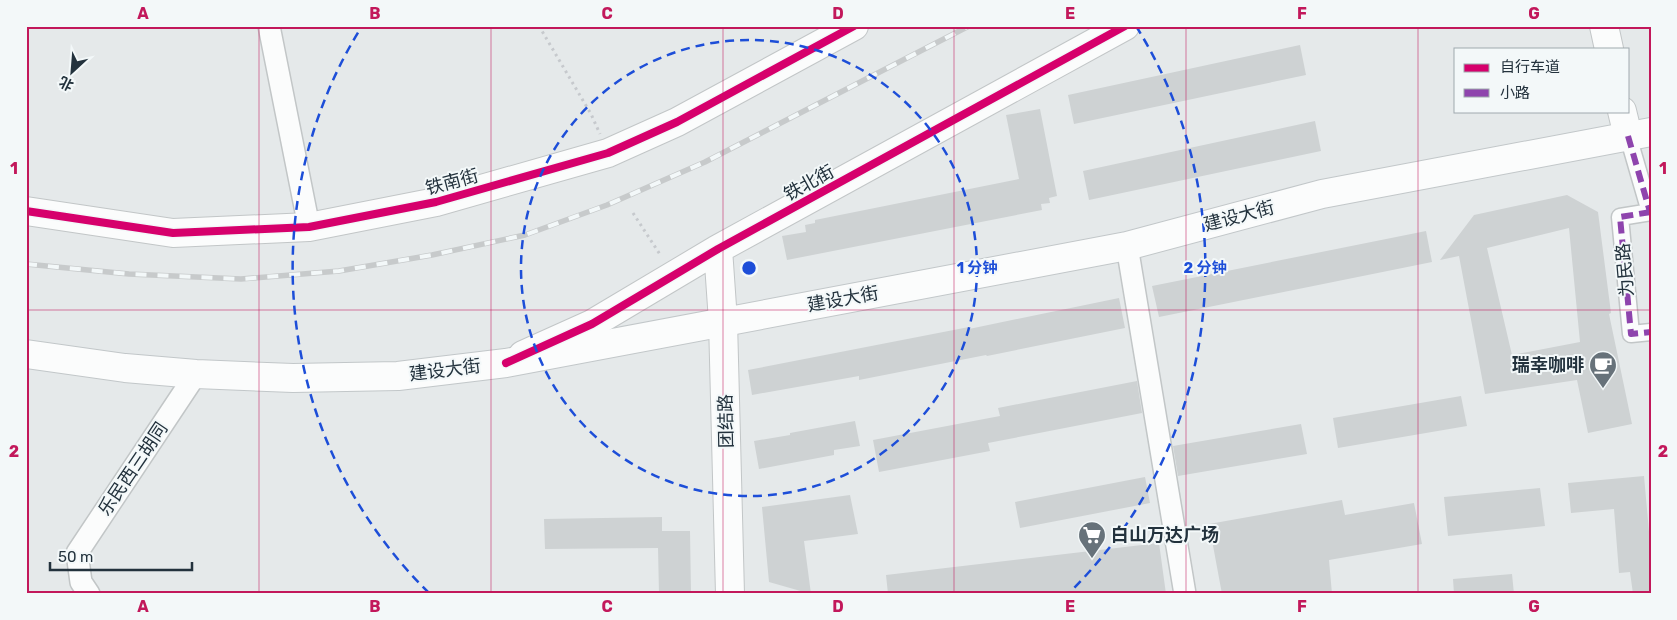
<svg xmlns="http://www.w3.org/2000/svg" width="1677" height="620" viewBox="0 0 1677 620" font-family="Rubik,'Noto Sans SC',sans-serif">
  <rect width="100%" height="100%" fill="#e5e9ea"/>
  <path fill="#ced2d3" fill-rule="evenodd" d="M1300 45 1306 75 1074 124 1068 95Z
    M1040 109 1057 196 1049 198 1050 203 1041 204 1042 210 787 260 782 236 806 232 805 225 815 223V220L1019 179 1006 115Z
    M1315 121 1321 151 1089 200 1083 171Z
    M1567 195 1598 212 1611 313 1609 314 1632 424 1588 433 1577 380 1485 394 1459 256 1440 260 1474 215ZM1569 228 1580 342 1512 355 1487 248Z
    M1426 231 1432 262 1159 317 1152 286Z
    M1119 298 1125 328 987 356 986 355 859 380V376L752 395 748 370 969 327V329Z
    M1137 381 1142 413 988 443 990 451 879 472 873 440 1000 416 998 408Z
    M1461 396 1467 426 1338 448 1333 418Z
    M855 421 860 446 834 450V455L759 469 754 441 790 435V433Z
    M1301 424 1307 454 1178 476 1173 446Z
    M1644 476 1651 554V594H1633L1630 572 1619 573 1614 509 1571 513 1568 483Z
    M1145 477 1150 503 1020 528 1015 502Z
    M1540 488 1545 526 1448 536 1444 497Z
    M850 495 858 534 804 541 811 594 769 582 762 507Z
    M1342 500 1345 515 1414 503 1422 544 1329 560 1332 594H1222L1209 524Z
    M662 517V531H690L691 594H659L658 548 545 549 544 519Z
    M1159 543 1166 594H888L886 575Z
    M1512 574 1514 594H1454L1453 579Z"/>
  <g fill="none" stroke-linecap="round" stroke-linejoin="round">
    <g stroke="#c2c6c7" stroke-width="19">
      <path id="pedestrian" d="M1628 136 1650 212
        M1651 212 1620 217 1631 334 1651 332"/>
    </g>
    <g stroke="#c2c6c7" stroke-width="24">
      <path id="minor" d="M269 26 309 227
        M1127 246 1185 594
        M89 594 81 582 77 553 196 374"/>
    </g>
    <g stroke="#c2c6c7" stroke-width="30">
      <path id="tertiary" d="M1604 26 1609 49
        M1622 111 1628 136
        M26 211 173 233 309 227 436 202 608 153 677 122 854 26
        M718 249 723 321 730 594
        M523 355 592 324 718 249 1125 26"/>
    </g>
    <g stroke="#c2c7c9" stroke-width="30">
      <path id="secondary" d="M26 354 125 368 196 374 293 378 398 376 506 363 1127 246 1322 194 1651 132"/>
    </g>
    <path stroke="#c6c9cd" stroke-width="3" stroke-dasharray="2.5 4" stroke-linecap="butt" d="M539 26 591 114 600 134
      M633 213 661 256"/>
    <use href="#pedestrian" stroke="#fbfcfc" stroke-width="16"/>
    <use href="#minor" stroke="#fbfcfc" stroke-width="21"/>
    <use href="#tertiary" stroke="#fbfcfc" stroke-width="28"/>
    <use href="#secondary" stroke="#fbfcfc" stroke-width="28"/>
    <g stroke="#c7cacb" stroke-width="5.5">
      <path id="rail" d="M26 264 129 274 241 279 339 271 432 255 525 235 607 205 705 162 969 26"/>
    </g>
    <use href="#rail" stroke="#f3f8f9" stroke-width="4" stroke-dasharray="11" stroke-linecap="butt"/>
    <path stroke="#8e44ad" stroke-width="6" stroke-dasharray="12 6" stroke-linecap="butt" d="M1628 136 1650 212
      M1651 212 1620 217 1631 334 1651 332"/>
    <g stroke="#f3f8f9" stroke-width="11">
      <path id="cycleway" d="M26 211 173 233 309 227 436 202 608 153 677 122 854 26
        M506 363 592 324 718 249 1125 26"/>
    </g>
    <use href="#cycleway" stroke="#d6006c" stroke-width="8"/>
  </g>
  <path fill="none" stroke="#c2185b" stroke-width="1" stroke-opacity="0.55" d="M259 26V594M491 26V594M723 26V594M954 26V594M1186 26V594M1418 26V594M26 310H1651"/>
  <g fill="none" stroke="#1d4ed8" stroke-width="2.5" stroke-dasharray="9 6">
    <circle cx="749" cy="268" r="228"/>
    <path d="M429 593A456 456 0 0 1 362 26M1136 26A456 456 0 0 1 1069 593"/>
  </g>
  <defs>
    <g id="cafe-pin" transform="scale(1.4375)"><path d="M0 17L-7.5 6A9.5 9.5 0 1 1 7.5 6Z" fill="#67727a" stroke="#f3f8f9"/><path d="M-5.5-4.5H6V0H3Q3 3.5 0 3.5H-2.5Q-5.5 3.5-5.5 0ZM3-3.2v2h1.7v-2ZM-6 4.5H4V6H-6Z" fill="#fff"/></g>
    <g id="supermarket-pin" transform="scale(1.4375)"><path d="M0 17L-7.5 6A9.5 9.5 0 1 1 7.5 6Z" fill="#67727a" stroke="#f3f8f9"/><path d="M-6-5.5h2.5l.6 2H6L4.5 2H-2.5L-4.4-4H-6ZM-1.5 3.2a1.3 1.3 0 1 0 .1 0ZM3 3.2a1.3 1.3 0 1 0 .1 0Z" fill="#fff"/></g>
  </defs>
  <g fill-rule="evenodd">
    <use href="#cafe-pin" x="1603" y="365"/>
    <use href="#supermarket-pin" x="1092" y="535"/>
  </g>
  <g text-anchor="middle" stroke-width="4" stroke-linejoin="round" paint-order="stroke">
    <g font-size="18" fill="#23323d" stroke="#f3f8f9">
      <text transform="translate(452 182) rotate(-15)" y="6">铁南街</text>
      <text transform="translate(809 183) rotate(-29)" y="6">铁北街</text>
      <text transform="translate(1239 216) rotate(-15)" y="6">建设大街</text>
      <text transform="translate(1625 270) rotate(-95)" y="6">为民路</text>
      <text transform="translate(843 299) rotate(-10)" y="6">建设大街</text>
      <text transform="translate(445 370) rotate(-7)" y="6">建设大街</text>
      <text transform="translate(726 421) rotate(-91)" y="6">团结路</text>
      <text transform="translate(133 469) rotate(-56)" y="6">乐民西三胡同</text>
    </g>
    <g font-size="18" font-weight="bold" fill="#23323d" stroke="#f3f8f9" text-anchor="end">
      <text x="1584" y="371">瑞幸咖啡</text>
      <text x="1111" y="541" text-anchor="start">白山万达广场</text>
    </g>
  </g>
  <circle cx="749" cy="268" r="8" fill="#1d4ed8" stroke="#f3f8f9" stroke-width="2.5"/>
  <g font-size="15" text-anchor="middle" font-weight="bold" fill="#1d4ed8" stroke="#f3f8f9" stroke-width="4" stroke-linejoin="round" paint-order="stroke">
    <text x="977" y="273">1 分钟</text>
    <text x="1205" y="273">2 分钟</text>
  </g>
  <rect width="1677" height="620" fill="none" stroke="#f3f8f9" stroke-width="55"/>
  <rect x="1454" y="48" width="175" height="65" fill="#f3f8f9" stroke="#a0a9ae"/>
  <rect x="1464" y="64" width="25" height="8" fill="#d6006c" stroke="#a0a9ae"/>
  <text x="1500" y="72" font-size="15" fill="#23323d">自行车道</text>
  <rect x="1464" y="89" width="25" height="8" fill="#8e44ad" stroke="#a0a9ae"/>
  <text x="1500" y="98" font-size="15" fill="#23323d">小路</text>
  <g transform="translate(72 72) rotate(206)" stroke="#f3f8f9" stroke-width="4" paint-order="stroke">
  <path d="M0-4L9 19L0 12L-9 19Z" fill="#23323d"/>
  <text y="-8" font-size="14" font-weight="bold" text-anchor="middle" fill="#23323d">北</text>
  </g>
  <path d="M50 562v8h142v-8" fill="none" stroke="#23323d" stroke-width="2.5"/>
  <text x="58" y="562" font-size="15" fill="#23323d" stroke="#f3f8f9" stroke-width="4" paint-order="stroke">50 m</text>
  <rect x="28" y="28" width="1622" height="564" fill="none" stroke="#c2185b" stroke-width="2"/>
  <g font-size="16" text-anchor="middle" font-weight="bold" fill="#c2185b">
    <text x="143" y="19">A</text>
    <text x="375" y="19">B</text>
    <text x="607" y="19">C</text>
    <text x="838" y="19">D</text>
    <text x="1070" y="19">E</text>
    <text x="1302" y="19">F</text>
    <text x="1534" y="19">G</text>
    <text x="14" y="174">1</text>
    <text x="1663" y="174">1</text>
    <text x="14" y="457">2</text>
    <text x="1663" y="457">2</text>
    <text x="143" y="612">A</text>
    <text x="375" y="612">B</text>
    <text x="607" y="612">C</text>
    <text x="838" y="612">D</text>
    <text x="1070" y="612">E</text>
    <text x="1302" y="612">F</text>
    <text x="1534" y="612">G</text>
  </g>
</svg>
